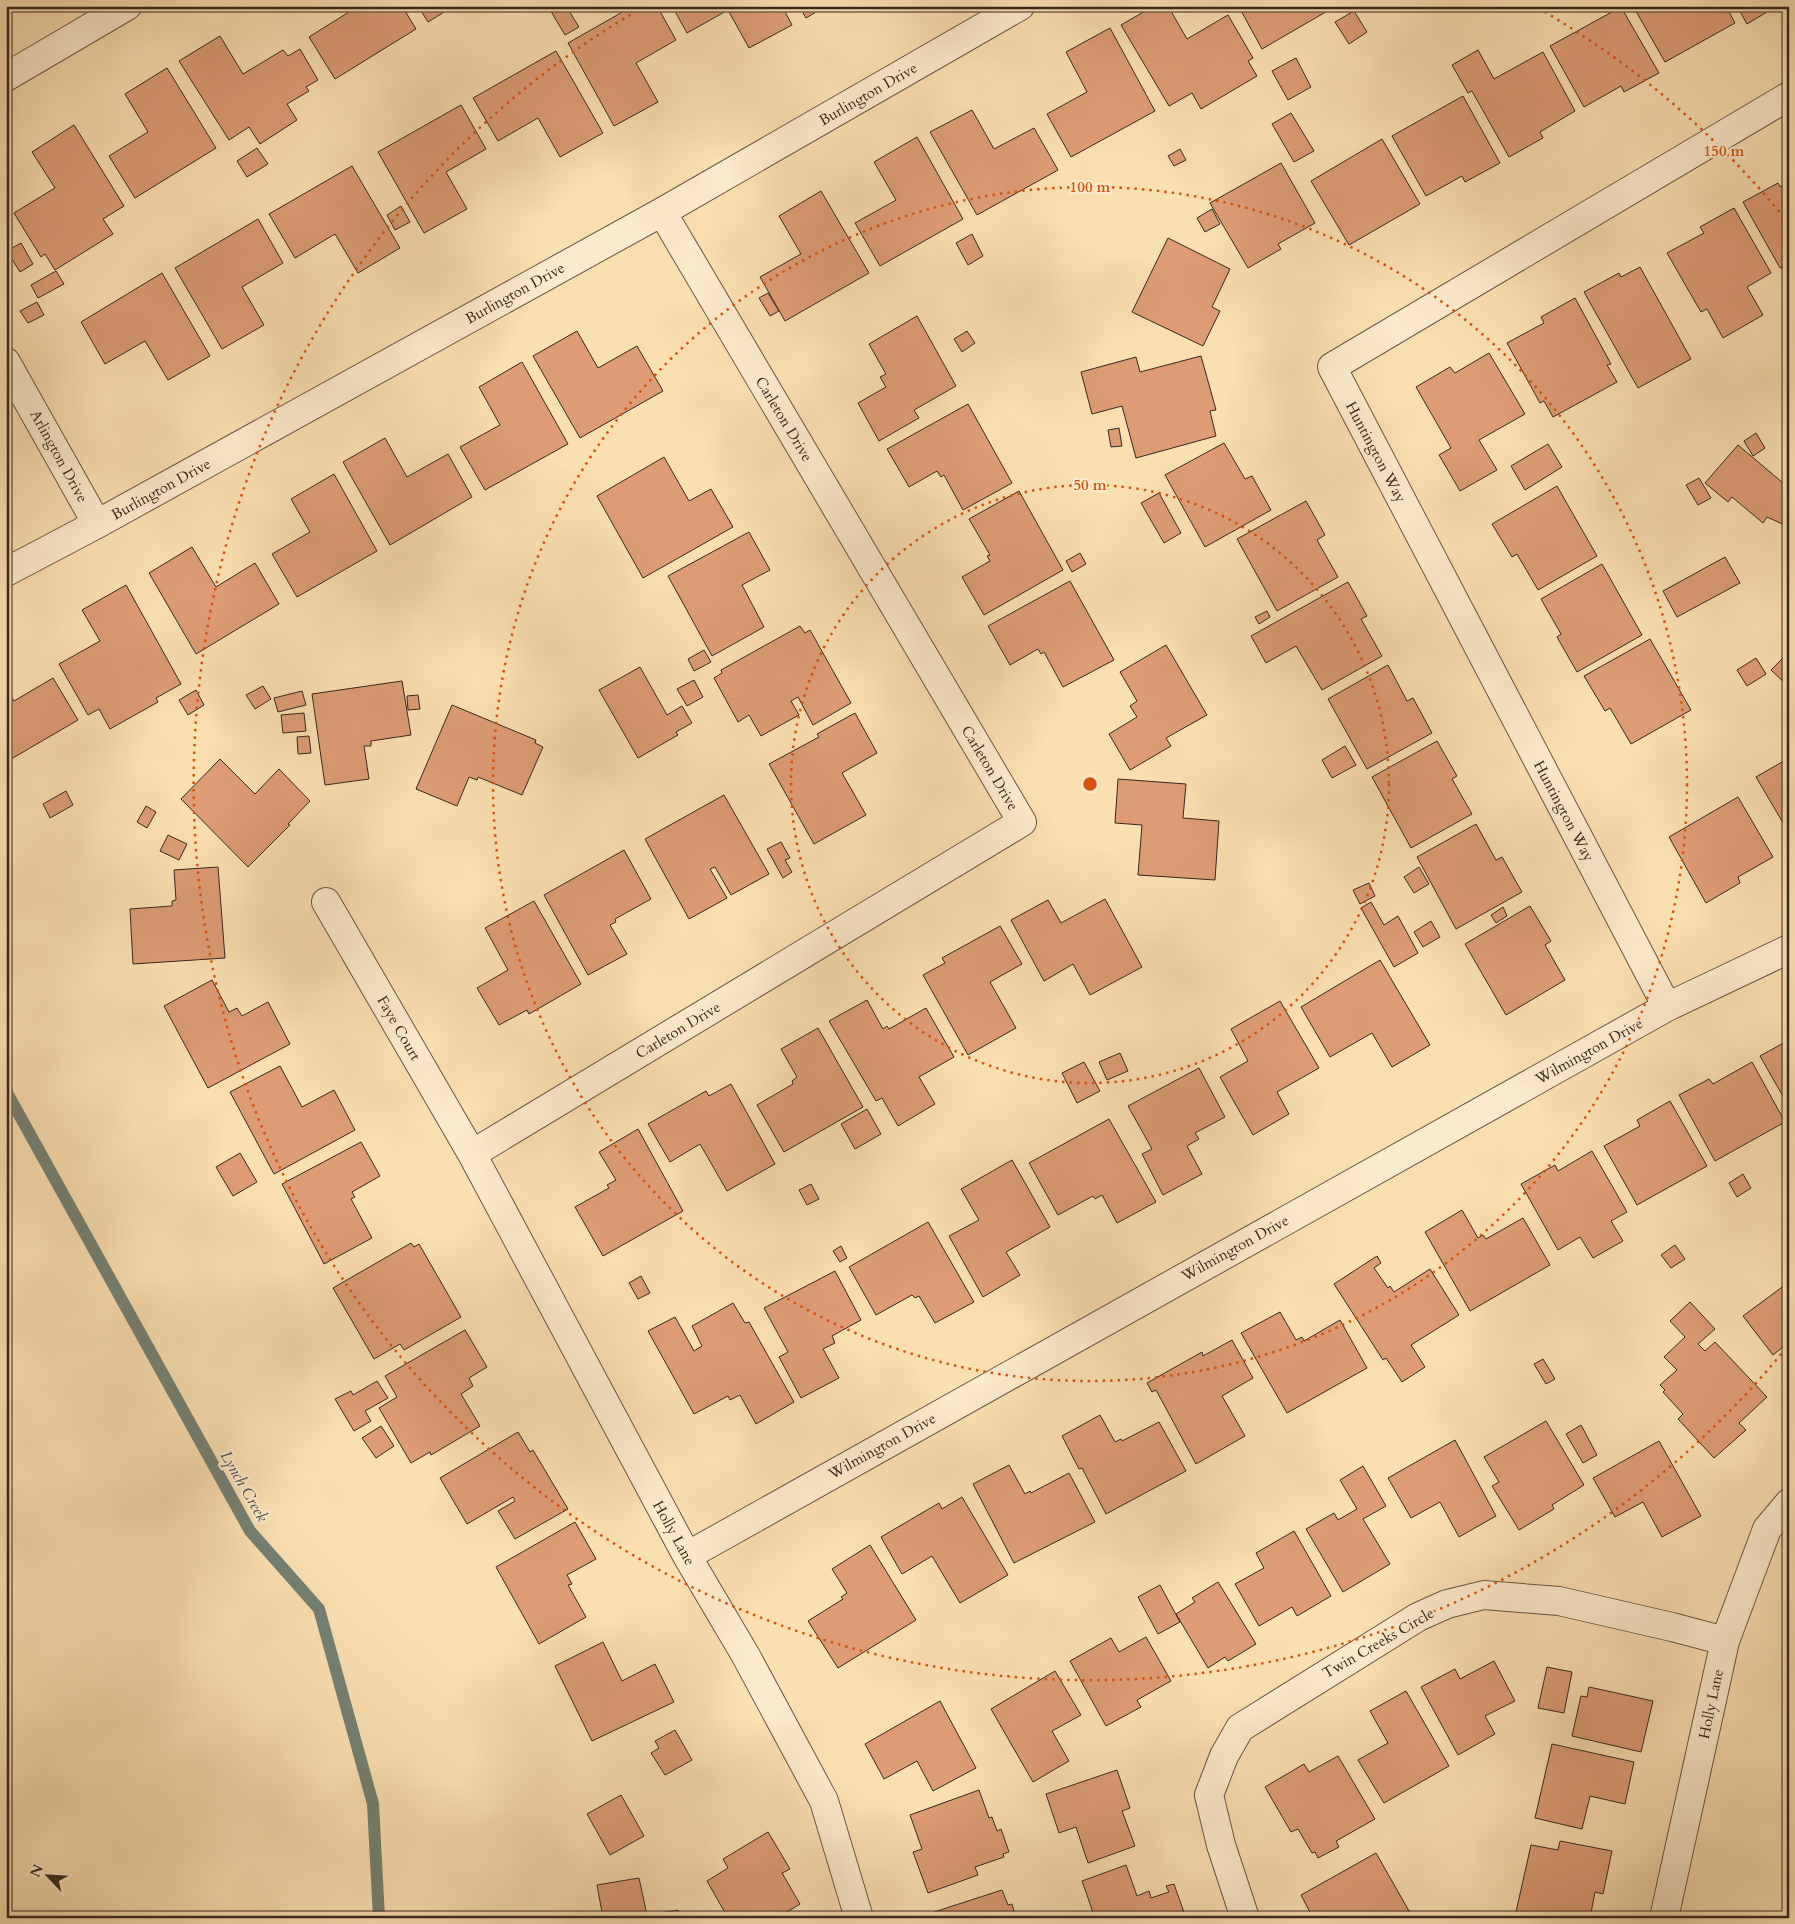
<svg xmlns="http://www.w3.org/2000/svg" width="1795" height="1924" viewBox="0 0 1795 1924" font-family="Cardo,serif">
  <rect width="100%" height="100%" fill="#fadfb1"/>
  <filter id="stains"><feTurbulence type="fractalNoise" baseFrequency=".004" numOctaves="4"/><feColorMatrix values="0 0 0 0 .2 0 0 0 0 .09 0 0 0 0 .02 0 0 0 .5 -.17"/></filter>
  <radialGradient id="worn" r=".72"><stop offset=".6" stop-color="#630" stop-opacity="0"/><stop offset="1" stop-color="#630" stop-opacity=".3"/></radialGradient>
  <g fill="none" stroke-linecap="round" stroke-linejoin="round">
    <path stroke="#748174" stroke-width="12" d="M6 1091 250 1531 319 1609 373 1804 379 1918"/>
  </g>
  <path fill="#dd9c74" stroke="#362820" d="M345 6H402L416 29 335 79 309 37 349 12Z
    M418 6H454L428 22Z
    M551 6H566L579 27 565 35 549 8Z
    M633 6H657L676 40 636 63 658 102 614 126 568 43Z
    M672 6H782L792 25 749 48 728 10 687 33Z
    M799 6H826L806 18Z
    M1154 6H1168L1187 39 1228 15 1253 58 1248 61 1257 76 1201 109 1192 93 1169 106 1121 25Z
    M1241 6H1336L1262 49 1239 7Z
    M1633 6H1726L1735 23 1665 62Z
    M1737 6H1777L1747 24Z
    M1621 7 1659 73 1624 92 1621 86 1584 107 1550 46Z
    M1354 11 1367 32 1349 44 1335 22Z
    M1110 28 1155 111 1071 157 1047 114 1087 92 1066 52Z
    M220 36 243 74 283 50 288 56 300 49 318 80 306 87 309 91 287 104 297 120 260 144 249 127 229 140 179 61Z
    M1478 50 1494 79 1543 52 1575 111 1540 132 1543 138 1509 157 1472 91 1468 93 1452 65Z
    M556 51 603 133 560 157 538 118 498 141 473 98Z
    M1296 58 1311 87 1288 100 1272 71Z
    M167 68 216 148 135 198 109 156 148 132 125 94Z
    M1463 96 1500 163 1465 182 1462 176 1426 196 1392 136Z
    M461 105 486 149 446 172 467 209 424 233 378 152Z
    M972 110 994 149 1034 128 1058 170 977 215 930 132Z
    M1291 113 1314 151 1294 162 1272 124Z
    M74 125 124 206 103 219 113 234 55 270 45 254 41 257 14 213 55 188 32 152Z
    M917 137 963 219 880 266 855 223 896 200 874 162Z
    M1382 139 1420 204 1349 245 1311 181Z
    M257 148 268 164 247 177 237 161Z
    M1180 149 1186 160 1174 166 1168 156Z
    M1281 163 1315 223 1278 244 1281 249 1248 268 1210 203Z
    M352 166 400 248 358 273 335 234 295 258 269 214Z
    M1789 182V279L1782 267 1780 268 1743 202 1778 183 1780 187Z
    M821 191 869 273 785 321 760 277 801 254 779 216Z
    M401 206 410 222 395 230 387 215Z
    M1734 208 1771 273 1747 287 1763 315 1723 338 1707 309 1701 312 1667 253 1704 233 1700 227Z
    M1212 209 1220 224 1205 232 1197 218Z
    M258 219 283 263 242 287 264 325 222 349 175 268Z
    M972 234 983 256 968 265 956 243Z
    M1168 238 1230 269 1212 307 1220 311 1203 346 1132 312Z
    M21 243 33 264 20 272 7 251Z
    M1640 267 1691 359 1638 388 1584 292 1619 273 1621 277Z
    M56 271 64 284 38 298 31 285Z
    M162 273 210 356 168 380 145 341 105 364 81 322Z
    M768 293 779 311 770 316 759 298Z
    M1575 298 1611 364 1607 365 1617 382 1553 417 1544 401 1540 403 1507 343 1544 323 1541 317Z
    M37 302 44 315 28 323 20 311Z
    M917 316 956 386 914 410 919 418 879 441 858 403 886 387 880 377 886 374 869 344Z
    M577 331 598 368 637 346 663 391 580 438 533 356Z
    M967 331 975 343 962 352 954 339Z
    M1489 353 1525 414 1479 440 1497 470 1460 491 1439 455 1451 448 1416 387 1450 367 1455 373Z
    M1201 356 1216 410 1210 411 1216 436 1136 458 1122 406 1092 414 1081 372 1136 357 1140 372Z
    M522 362 568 444 485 490 460 447 500 425 479 387Z
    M968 404 1012 483 963 510 944 475 941 477 937 471 909 487 887 449Z
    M1119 428 1122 446 1111 447 1108 430Z
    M1756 433 1765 448 1753 456 1744 441Z
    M385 438 407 477 448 454 472 497 390 545 343 462Z
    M1224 443 1245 479 1252 476 1271 510 1205 547 1165 475Z
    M1548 444 1562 467 1525 490 1511 466Z
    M1738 445 1789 488V527L1767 517 1763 523 1732 497 1728 502 1705 483Z
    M664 457 689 501 711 489 733 527 643 578 597 496Z
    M334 474 377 551 297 597 272 554 310 532 291 499Z
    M1699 478 1711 498 1698 505 1686 485Z
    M1557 486 1597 556 1538 590 1517 554 1512 557 1492 524Z
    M1019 491 1063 570 984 615 962 577 990 561 987 556 990 555 969 519Z
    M1159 493 1181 533 1164 543 1141 503Z
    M1306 501 1325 535 1317 540 1338 577 1277 611 1237 539Z
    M749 532 770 570 742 585 764 627 712 656 668 576Z
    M192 547 216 587 255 563 279 604 196 654 149 573Z
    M1080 553 1086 564 1072 572 1066 561Z
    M1725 557 1740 583 1677 617 1663 591Z
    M1602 564 1642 635 1577 672 1557 637 1561 634 1541 599Z
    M1070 581 1114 660 1063 687 1044 652 1041 654 1038 649 1010 665 988 626Z
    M1348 582 1367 616 1361 619 1382 656 1322 690 1296 646 1266 663 1251 636Z
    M126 585 181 684 156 698 158 702 110 729 99 709 88 715 59 664 100 641 82 610Z
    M1267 611 1270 617 1259 624 1255 617Z
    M800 626 805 633 810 630 851 703 813 725 798 697 791 701 799 715 761 736 749 715 738 722 714 678 722 673 721 670Z
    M1650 639 1691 710 1631 744 1610 708 1605 711 1584 676Z
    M1166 645 1207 715 1166 738 1171 746 1130 770 1109 734 1137 717 1130 706 1137 701 1120 672Z
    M704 650 711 662 694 671 688 659Z
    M1788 653 1789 683 1787 685 1771 670Z
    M1756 658 1766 674 1747 686 1737 670Z
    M1388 665 1407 701 1413 698 1432 733 1367 769 1328 699Z
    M640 667 667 715 682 706 692 723 676 732 678 735 638 758 599 690Z
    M53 678 78 720 6 762V688L14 701Z
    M694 680 703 697 687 706 677 689Z
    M402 681 411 735 371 741V746H364L369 779 325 785 312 694Z
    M263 686 271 699 255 709 246 695Z
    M196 690 204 705 188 715 179 700Z
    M302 691 306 705 278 712 274 698Z
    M418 695 420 709 408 710 407 696Z
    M452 705 536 740 535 743 543 747 522 795 478 777 477 780 469 777 457 806 416 789Z
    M304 713 306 731 283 733 281 715Z
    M855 713 877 753 842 773 866 815 814 844 769 764 819 737 817 734Z
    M309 736 311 753 298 754 297 737Z
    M1437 741 1457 776 1452 779 1472 814 1411 848 1372 777Z
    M1345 746 1356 765 1332 778 1322 760Z
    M1789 758V833L1756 777Z
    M220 759 255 794 279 769 310 801 288 824 290 825 248 867 181 799Z
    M1118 779 1186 784 1183 818 1219 821 1215 880 1138 875 1142 825 1115 823Z
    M66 791 73 805 50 818 43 804Z
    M724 795 769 874 731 895 715 867 710 869 727 898 689 919 645 839Z
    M1738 797 1773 857 1738 877 1740 883 1706 903 1669 837Z
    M146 806 156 812 147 828 137 822Z
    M1476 824 1496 860 1502 857 1522 892 1456 929 1417 857Z
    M168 835 187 844 179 860 160 851Z
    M781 842 790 858 785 860 792 872 783 878 767 849Z
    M624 850 651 899 615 919 616 922 610 925 627 954 588 975 544 895Z
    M218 867 225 958 133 964 130 909 172 906V901L176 900 174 870Z
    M1419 867 1429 884 1414 893 1404 877Z
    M1369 883 1375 896 1360 904 1353 890Z
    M1105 899 1142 967 1090 995 1073 964 1044 981 1011 920 1048 900 1061 923Z
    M534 901 581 984 529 1014 527 1010 499 1025 477 988 508 970 485 928Z
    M1371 902 1384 925 1398 916 1418 953 1394 967 1361 908Z
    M1530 906 1551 941 1545 945 1565 980 1506 1015 1465 944Z
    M1503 907 1507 916 1496 923 1491 915Z
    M1431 921 1440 937 1423 947 1414 932Z
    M1000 926 1022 964 990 982 1016 1028 968 1055 923 975 945 963 942 958Z
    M1380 960 1430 1045 1392 1067 1372 1033 1330 1057 1301 1007Z
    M212 980 229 1012 237 1008 242 1016 268 1002 290 1044 208 1088 164 1006Z
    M867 1000 883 1029 887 1026 889 1029 926 1008 954 1057 919 1077 935 1104 898 1126 882 1098 876 1101 829 1021Z
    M1280 1001 1319 1068 1277 1092 1289 1114 1253 1135 1220 1077 1248 1061 1231 1029Z
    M818 1028 863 1107 784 1152 757 1105 793 1084 792 1081 797 1077 781 1049Z
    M1789 1040V1107L1760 1056Z
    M1120 1053 1128 1071 1107 1080 1099 1062Z
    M1084 1062 1100 1091 1077 1103 1062 1073Z
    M1752 1062 1785 1122 1715 1161 1679 1095 1709 1079 1713 1084Z
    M280 1066 302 1107 334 1090 355 1130 274 1174 230 1092Z
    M1199 1068 1225 1117 1195 1133 1199 1139 1187 1146 1202 1174 1163 1195 1142 1154 1152 1149 1128 1106Z
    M731 1084 775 1164 727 1191 700 1144 670 1162 648 1124 706 1091 709 1096Z
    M1670 1101 1707 1166 1637 1205 1604 1146 1640 1126 1637 1120Z
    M867 1109 881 1134 855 1149 841 1124Z
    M1109 1119 1156 1202 1117 1223 1102 1195 1095 1199 1093 1196 1058 1215 1029 1163Z
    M638 1129 683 1211 603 1256 575 1207 609 1188 607 1185 616 1180 599 1152Z
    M361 1142 380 1176 352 1192 355 1197 351 1199 372 1238 324 1264 282 1184Z
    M1592 1151 1627 1212 1611 1221 1623 1241 1593 1258 1580 1237 1558 1250 1521 1184 1555 1165 1558 1171Z
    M240 1153 257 1182 233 1196 216 1167Z
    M1012 1160 1050 1227 1006 1252 1020 1275 983 1297 949 1236 979 1220 961 1189Z
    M1743 1174 1751 1188 1737 1197 1729 1183Z
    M811 1184 819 1199 807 1205 799 1190Z
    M1462 1210 1478 1238 1483 1235 1486 1239 1523 1218 1550 1265 1470 1311 1425 1232Z
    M928 1222 974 1302 935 1323 919 1296 915 1298 912 1295 876 1315 849 1267Z
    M411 1243 414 1247 419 1244 461 1317 404 1350 400 1344 374 1359 333 1288Z
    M1675 1245 1685 1259 1671 1268 1661 1255Z
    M841 1246 847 1258 840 1262 833 1251Z
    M1377 1256 1381 1263 1374 1268 1388 1288 1390 1286 1394 1292 1430 1269 1459 1315 1411 1345 1425 1367 1402 1382 1386 1358 1383 1360 1334 1284Z
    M835 1271 861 1320 832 1336 835 1343 823 1349 839 1378 801 1398 779 1357 788 1352 764 1308Z
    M641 1276 650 1293 638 1299 629 1283Z
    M1789 1282V1342L1773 1355 1743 1316Z
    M1690 1302 1715 1329 1698 1344 1705 1351 1715 1342 1767 1397 1739 1423 1746 1430 1714 1458 1678 1419 1683 1414 1663 1392 1665 1390 1660 1385 1677 1370 1664 1357 1685 1337 1670 1321Z
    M733 1303 745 1323 749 1322 794 1402 756 1424 740 1395 730 1400 728 1396 694 1414 648 1331 675 1317 694 1351 702 1346 692 1326Z
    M1280 1312 1296 1340 1302 1337 1304 1341 1340 1320 1367 1368 1287 1413 1241 1333Z
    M465 1330 487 1367 469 1378 473 1386 461 1394 480 1426 431 1455 430 1452 411 1463 379 1408 397 1397 385 1376Z
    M1232 1340 1253 1378 1222 1396 1245 1436 1196 1464 1156 1390 1152 1392 1147 1383 1202 1352 1203 1356Z
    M1543 1359 1555 1379 1546 1384 1534 1364Z
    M377 1381 388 1398 365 1411 371 1421 354 1431 335 1399 351 1391 353 1395Z
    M1100 1415 1115 1442 1121 1439 1122 1441 1159 1422 1186 1471 1106 1514 1082 1468 1079 1469 1062 1436Z
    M1546 1421 1584 1485 1552 1505 1554 1509 1519 1530 1492 1486 1499 1482 1484 1457Z
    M1581 1425 1597 1455 1583 1463 1566 1434Z
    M381 1426 394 1446 376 1458 362 1438Z
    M518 1432 530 1452 533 1450 568 1509 515 1539 498 1511 515 1501 513 1497 467 1524 440 1478Z
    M1455 1440 1496 1516 1459 1537 1440 1502 1411 1518 1388 1478Z
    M1659 1441 1701 1516 1662 1537 1643 1502 1615 1517 1593 1478Z
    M1009 1465 1025 1494 1030 1491 1031 1493 1069 1473 1095 1522 1014 1563 973 1484Z
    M1363 1466 1386 1506 1363 1519 1390 1564 1343 1592 1306 1529 1334 1513 1338 1520 1357 1509 1340 1480Z
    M962 1497 1008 1575 960 1603 932 1556 902 1574 881 1537 939 1503 942 1509Z
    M575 1522 596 1559 567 1575 572 1584 568 1585 586 1617 539 1644 496 1567Z
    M1294 1531 1331 1596 1297 1616 1292 1607 1259 1626 1235 1584 1264 1568 1256 1553Z
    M870 1545 916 1620 838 1668 808 1621 843 1599 841 1597 847 1593 832 1569Z
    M1218 1582 1256 1644 1228 1661 1225 1657 1208 1668 1176 1614 1195 1602 1192 1598Z
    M1160 1585 1180 1622 1158 1634 1138 1597Z
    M1146 1637 1171 1681 1137 1700 1141 1707 1106 1726 1070 1661 1111 1638 1119 1652Z
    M603 1642 622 1681 655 1664 674 1702 592 1741 555 1666Z
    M1494 1661 1515 1701 1485 1716 1495 1734 1458 1755 1421 1687 1455 1669 1460 1679Z
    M1547 1667 1572 1672 1564 1713 1538 1708Z
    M1055 1671 1081 1715 1052 1731 1069 1761 1033 1782 991 1709Z
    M1589 1687 1653 1701 1641 1752 1572 1736 1581 1696 1587 1697Z
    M1406 1691 1449 1766 1384 1803 1358 1760 1388 1743 1370 1711Z
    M940 1701 976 1768 933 1791 917 1761 884 1779 865 1744Z
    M675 1730 692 1760 665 1775 651 1753 659 1748 655 1741Z
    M1552 1744 1634 1762 1625 1804 1590 1796 1582 1829 1535 1818Z
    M1338 1756 1375 1819 1336 1841 1339 1847 1318 1858 1315 1852 1312 1853 1298 1829 1291 1832 1265 1787 1304 1764 1309 1772Z
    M1117 1770 1130 1808 1122 1811 1135 1846 1088 1863 1076 1827 1059 1833 1046 1794Z
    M979 1790 989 1818 992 1817 997 1831 1001 1829 1009 1852 1003 1854 1004 1857 975 1867 978 1875 928 1893 913 1852 922 1849 910 1815Z
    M621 1795 644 1836 610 1855 587 1814Z
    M768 1832 790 1869 782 1873 800 1904 777 1918H728L707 1881 728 1868 723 1859Z
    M1560 1841 1612 1851 1603 1894 1595 1892 1590 1918H1546L1516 1912 1531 1845 1558 1850Z
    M1376 1853 1413 1918H1358L1355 1913 1348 1918H1313L1301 1895Z
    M1126 1865 1137 1896 1149 1891 1151 1898 1169 1892 1166 1886 1174 1884 1186 1918H1095L1082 1881Z
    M639 1878 647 1915 678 1910 680 1918H603L597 1885Z
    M1002 1890 1008 1905 1012 1904 1016 1918H936L934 1912Z"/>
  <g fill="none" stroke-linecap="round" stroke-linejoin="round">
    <g stroke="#675644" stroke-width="30">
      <path id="street" d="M6 77 127 6
        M6 362 97 524
        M6 572 97 524 662 212 1020 6
        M326 902 472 1154 687 1556 746 1656 824 1801 859 1918
        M1667 1007 1332 367 1789 96
        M472 1154 1022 822 662 212
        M687 1556 1667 1007 1789 949
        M1245 1918 1221 1845 1209 1795 1224 1756 1240 1728 1418 1617 1447 1604 1484 1595 1559 1601 1672 1627 1725 1641
        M1664 1918 1725 1641 1767 1529 1789 1503"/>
    </g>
    <use href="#street" stroke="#fceacc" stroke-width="28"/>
  </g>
  <g fill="none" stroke="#d6540e" stroke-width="2.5" stroke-dasharray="2.5 5">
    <circle cx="1090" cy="784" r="299"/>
    <circle cx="1090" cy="784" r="597"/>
    <path d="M1786 1348A896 896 0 1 1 642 8M1538 8A896 896 0 0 1 1786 220"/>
  </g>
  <g text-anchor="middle" stroke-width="4.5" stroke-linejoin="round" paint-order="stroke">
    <g font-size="15" fill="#362820" stroke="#fceacc">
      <text transform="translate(868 94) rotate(-30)" y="5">Burlington Drive</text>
      <text transform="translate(515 293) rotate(-29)" y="5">Burlington Drive</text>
      <text transform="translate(784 419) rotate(59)" y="5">Carleton Drive</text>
      <text transform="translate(1376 452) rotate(62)" y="5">Huntington Way</text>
      <text transform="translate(59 456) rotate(61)" y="5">Arlington Drive</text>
      <text transform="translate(161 489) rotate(-29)" y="5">Burlington Drive</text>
      <text transform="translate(990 768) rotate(59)" y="5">Carleton Drive</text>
      <text transform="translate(1564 811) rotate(62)" y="5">Huntington Way</text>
      <text transform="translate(399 1028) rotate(60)" y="5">Faye Court</text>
      <text transform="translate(678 1030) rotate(-31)" y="5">Carleton Drive</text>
      <text transform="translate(1589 1051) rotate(-29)" y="5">Wilmington Drive</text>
      <text transform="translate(1235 1248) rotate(-29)" y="5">Wilmington Drive</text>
      <text transform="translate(882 1446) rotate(-29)" y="5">Wilmington Drive</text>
      <text transform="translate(674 1533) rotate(61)" y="5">Holly Lane</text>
      <text transform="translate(1378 1643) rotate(-30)" y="5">Twin Creeks Circle</text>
      <text transform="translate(1711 1704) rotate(-78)" y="5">Holly Lane</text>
    </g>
    <g font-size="16" font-style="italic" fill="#504d43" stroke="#fceacc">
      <text transform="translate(245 1486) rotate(60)" y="6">Lynch Creek</text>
    </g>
  </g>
  <circle cx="1090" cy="784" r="8" fill="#d6540e" stroke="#fceacc" stroke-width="2.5"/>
  <g font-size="15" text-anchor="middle" font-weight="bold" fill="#d6540e" stroke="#fceacc" stroke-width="4.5" stroke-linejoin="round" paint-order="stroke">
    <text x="1724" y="156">150 m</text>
    <text x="1090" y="192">100 m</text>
    <text x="1090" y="490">50 m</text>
  </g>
  <rect width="1795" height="1924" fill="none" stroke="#fadfb1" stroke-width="25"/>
  <rect x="8" y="8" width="1780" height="1909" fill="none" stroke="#362820" stroke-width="2.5"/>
  <rect x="12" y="12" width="1770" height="1899" fill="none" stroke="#362820"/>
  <g transform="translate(48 1876) rotate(295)" stroke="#fceacc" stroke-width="4" paint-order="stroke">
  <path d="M0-4L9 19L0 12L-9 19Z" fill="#362820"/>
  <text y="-8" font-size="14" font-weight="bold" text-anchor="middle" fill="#362820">N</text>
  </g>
  <rect width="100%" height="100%" filter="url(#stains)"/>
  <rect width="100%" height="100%" fill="url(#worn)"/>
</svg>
